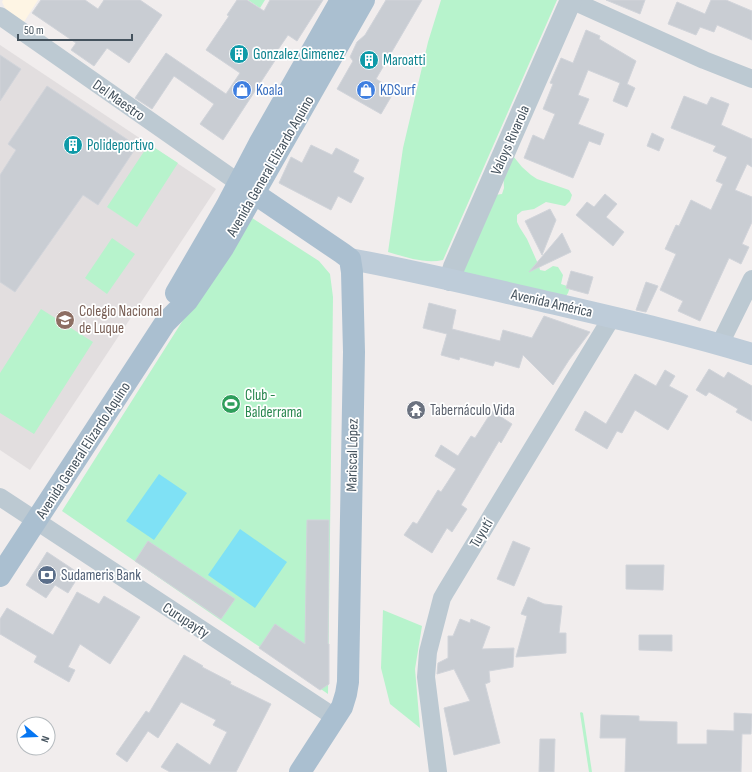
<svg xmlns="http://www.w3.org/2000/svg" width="752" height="772" viewBox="0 0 752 772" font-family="'Sofia Sans Condensed',sans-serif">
  <rect width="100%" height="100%" fill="#f1eded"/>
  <path fill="#fef5e4" d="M3 0H38L24 22 6 10 2 2Z"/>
  <path fill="#e2dedf" d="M0 45 216 189 30 470 0 450Z"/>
  <path fill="#b7f3cc" d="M248 0H265L260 8Z
    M441 0H557L443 260C425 264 405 257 388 252L403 148 428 42Z
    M149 144 178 163 137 227 107 207Z
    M509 151 522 167 531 175 537 179 569 190 572 195 570 201 565 206 546 202 534 209 522 211 517 215V222L520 228 527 239 539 266 540 270 545 271 553 266 558 267 563 275 561 284 570 287 568 293 564 299 468 284 460 266 495 195 502 194 504 188 503 168Z
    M249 216 319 261 330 274 333 297 328 694 62 511Z
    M112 238 135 254 107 294 85 278Z
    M41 309 93 342 34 434 0 413V373Z
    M383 610 422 626 415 669 420 728 390 704 381 668Z
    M581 712 583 713 592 772H589L580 713Z"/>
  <path fill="#7fe1f5" d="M159 474 187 493 154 540 126 521Z
    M240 529 287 562 255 608 208 575Z"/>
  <path fill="#c9cdd3" stroke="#d1d4da" d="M41 0H85L98 9 104 0H140L162 15 129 63 107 48 94 66 71 50 76 43 32 13Z
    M237 0H247L264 11 270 0H323L297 41 288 35 273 57 276 59 223 140 200 124 214 104 174 76 152 109 135 98 166 53 226 94 240 73 206 50 229 16 227 15Z
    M386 0H422L376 79 395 90 381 114 337 89 353 61 350 57 357 42 365 35Z
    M606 0H645L640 14Z
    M711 0H726L752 11V40L717 25 714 32 700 27 696 35 668 24 677 2 705 14Z
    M586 30 600 36 599 39 636 61 627 84 635 88 627 107 613 101 620 83 588 70 578 95 589 99 578 124 604 134 600 145 589 141 573 178 524 158 533 135 544 140 555 114 543 109 553 84 550 83 561 58 573 63Z
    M0 55 21 69 0 101Z
    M47 86 137 146 98 205 83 195 15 292 0 282V175L16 150 8 144Z
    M684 96 707 105 711 97 729 104 721 125 752 139V167L747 164 735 190 752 197V222L742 244 749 247 741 264 729 258 700 321 678 311 683 301 660 290 676 254 665 249 676 225 679 226 691 200 711 210 723 184 716 181 727 157 713 151 716 146 671 128Z
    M652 133 664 139 659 151 647 146Z
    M311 145 332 155 336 148 359 160 353 172 364 178 351 203 338 196 331 210 279 183 291 157 302 163Z
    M605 194 617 204 606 217 624 232 613 246 576 215 587 202 594 207Z
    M550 209 556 220 542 255 525 221Z
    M562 233 571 252 529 272Z
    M571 271 593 277 588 294 566 288Z
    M646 282 658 286 646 312 636 310Z
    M429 303 456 310 452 329 500 341 503 330 532 338 544 316 590 332 569 360 553 385 523 355 519 368 495 361 493 366 460 357 459 360 441 355 447 334 423 328Z
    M709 369 724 378 728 372 752 386V421L736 412 738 409 709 392 706 396 696 390Z
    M665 370 675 376 669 386 688 396 668 430 635 410 622 433 617 431 607 449 575 430 585 411 606 424 635 374 656 386Z
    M492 411 512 424 501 443 499 441 461 505 467 509 452 532 447 528 432 553 404 535 413 522 417 524 438 490 441 492 456 469 435 456 441 445 458 456 471 436 475 438Z
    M307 520H329L328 644H329V684L320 690 259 648 275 624 305 644Z
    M148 541 235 599 221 619 135 561Z
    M513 541 530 548 514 586 497 579Z
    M47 552 80 574 68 593 55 585 46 598 26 585Z
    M626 565H664L663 590 626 589Z
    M77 592 99 604 104 596 140 617 110 664 80 644 68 667 75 670 69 682 34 662 37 656 0 634V619L7 608 53 635Z
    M528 597 544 604 562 606 559 633H566V653L516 657 527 616 521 614Z
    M460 619 470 623 471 619 490 627 482 649 514 648 513 667 489 671 490 682 485 684 500 743 454 755 444 708 470 701 454 669 437 674 438 663 448 658V636H453Z
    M639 635H672V651L639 650Z
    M184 655 203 666 202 667 231 682 230 684 271 704 236 772H170L161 767 177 743 210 765 227 732 213 725 216 720 181 702 158 738 148 731 127 762 116 754 146 711 149 713Z
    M734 713 752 714 751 734H742L741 772H625L626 738H600L601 715 639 716V721L677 722V744H707V730L734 731Z
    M540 739H555L554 772H539Z"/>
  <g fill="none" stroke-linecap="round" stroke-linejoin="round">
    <path stroke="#bcc9d2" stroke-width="18" d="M571 0 704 60 752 79
      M0 16 239 183
      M720 344 752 279
      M0 497 336 718
      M438 772 426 677 428 652 442 598 446 591 612 317"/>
    <path stroke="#bcc9d2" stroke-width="22" d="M450 280 454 267 571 0"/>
    <path stroke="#beccd9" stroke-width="22" d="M350 259C411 270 473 285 534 299 607 316 680 332 752 354"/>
    <path stroke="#aabfd0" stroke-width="22" d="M239 183 342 253 350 259 352 272 354 352 348 682 346 694 342 707 300 772
      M176 293 226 207 259 144 341 0
      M0 576 165 323 187 301 223 248 364 0"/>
  </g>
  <defs>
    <g id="building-disc" transform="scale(1)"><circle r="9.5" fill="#0f9aa8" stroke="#fff"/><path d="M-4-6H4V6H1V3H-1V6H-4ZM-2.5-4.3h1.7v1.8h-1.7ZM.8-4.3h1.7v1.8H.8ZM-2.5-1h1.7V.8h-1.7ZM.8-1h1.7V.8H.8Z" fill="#fff"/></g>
    <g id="shop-disc" transform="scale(1)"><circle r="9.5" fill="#3f7fe0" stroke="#fff"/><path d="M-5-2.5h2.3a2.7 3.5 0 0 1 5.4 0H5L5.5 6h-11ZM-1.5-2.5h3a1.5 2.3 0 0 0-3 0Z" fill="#fff"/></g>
    <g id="school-disc" transform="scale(1)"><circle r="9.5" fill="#8d6e63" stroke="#fff"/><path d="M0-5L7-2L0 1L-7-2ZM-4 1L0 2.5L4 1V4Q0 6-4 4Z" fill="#fff"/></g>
    <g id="stadium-disc" transform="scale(1)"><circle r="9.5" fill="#2e9e5b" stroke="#fff"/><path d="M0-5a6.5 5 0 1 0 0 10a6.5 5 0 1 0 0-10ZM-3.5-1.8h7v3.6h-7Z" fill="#fff"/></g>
    <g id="temple-disc" transform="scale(1)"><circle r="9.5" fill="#6b7280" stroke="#fff"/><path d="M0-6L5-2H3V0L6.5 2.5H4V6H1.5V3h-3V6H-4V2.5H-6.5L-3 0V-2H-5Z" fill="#fff"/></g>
    <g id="bank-disc" transform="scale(1)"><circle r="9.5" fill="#5c6f8a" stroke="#fff"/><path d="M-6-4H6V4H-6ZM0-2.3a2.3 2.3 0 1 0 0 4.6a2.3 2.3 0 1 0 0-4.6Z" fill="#fff"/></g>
  </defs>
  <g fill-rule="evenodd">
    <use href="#building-disc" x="239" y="54"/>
    <use href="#building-disc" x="369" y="60"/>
    <use href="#shop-disc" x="242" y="90"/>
    <use href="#shop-disc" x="366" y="90"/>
    <use href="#building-disc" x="73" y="145"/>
    <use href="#school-disc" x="65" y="320"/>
    <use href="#stadium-disc" x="231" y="404"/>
    <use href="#temple-disc" x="416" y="410"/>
    <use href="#bank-disc" x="47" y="575"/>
  </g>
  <g text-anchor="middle" stroke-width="3.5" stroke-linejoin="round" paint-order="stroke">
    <g font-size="15" fill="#0d838f" stroke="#fff" text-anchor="start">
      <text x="253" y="59">Gonzalez Gimenez</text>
      <text x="383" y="65">Maroatti</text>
      <text x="87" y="150">Polideportivo</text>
    </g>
    <g font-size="15" fill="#366cbe" stroke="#fff" text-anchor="start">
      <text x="256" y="95">Koala</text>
      <text x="380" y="95">KDSurf</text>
    </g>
    <g font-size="15" fill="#44525d" stroke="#fff">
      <text transform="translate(119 100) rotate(35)" y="5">Del Maestro</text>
      <text transform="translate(510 140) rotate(-66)" y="5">Valoys Rivarola</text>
      <text transform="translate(270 166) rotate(-60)" y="5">Avenida General Elizardo Aquino</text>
      <text transform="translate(552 303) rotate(13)" y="5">Avenida América</text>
      <text transform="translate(83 450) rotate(-57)" y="5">Avenida General Elizardo Aquino</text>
      <text transform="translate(352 455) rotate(-89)" y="5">Mariscal López</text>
      <text transform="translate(481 533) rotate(-59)" y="5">Tuyutí</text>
      <text transform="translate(186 620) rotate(33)" y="5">Curupayty</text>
    </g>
    <g font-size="15" fill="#785e54" stroke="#fff" text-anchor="start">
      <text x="79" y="316">Colegio Nacional<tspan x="79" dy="17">de Luque</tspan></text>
    </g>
    <g font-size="15" fill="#27864d" stroke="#fff" text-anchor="start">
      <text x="245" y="400">Club -<tspan x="245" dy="17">Balderrama</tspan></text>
    </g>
    <g font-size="15" fill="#5b616d" stroke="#fff" text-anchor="start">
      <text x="430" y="415">Tabernáculo Vida</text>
    </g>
    <g font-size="15" fill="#4e5e75" stroke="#fff" text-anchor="start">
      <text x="61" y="580">Sudameris Bank</text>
    </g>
  </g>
  <g transform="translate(36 736) rotate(109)"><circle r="19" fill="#ffffff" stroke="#b4babe"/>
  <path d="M0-3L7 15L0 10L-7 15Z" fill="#0676f2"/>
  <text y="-6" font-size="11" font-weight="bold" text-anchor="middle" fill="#44525d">N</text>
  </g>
  <path d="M18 34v6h114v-6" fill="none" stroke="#44525d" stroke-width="2"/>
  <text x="24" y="34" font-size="12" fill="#44525d" stroke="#ffffff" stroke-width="3" paint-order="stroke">50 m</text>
</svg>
